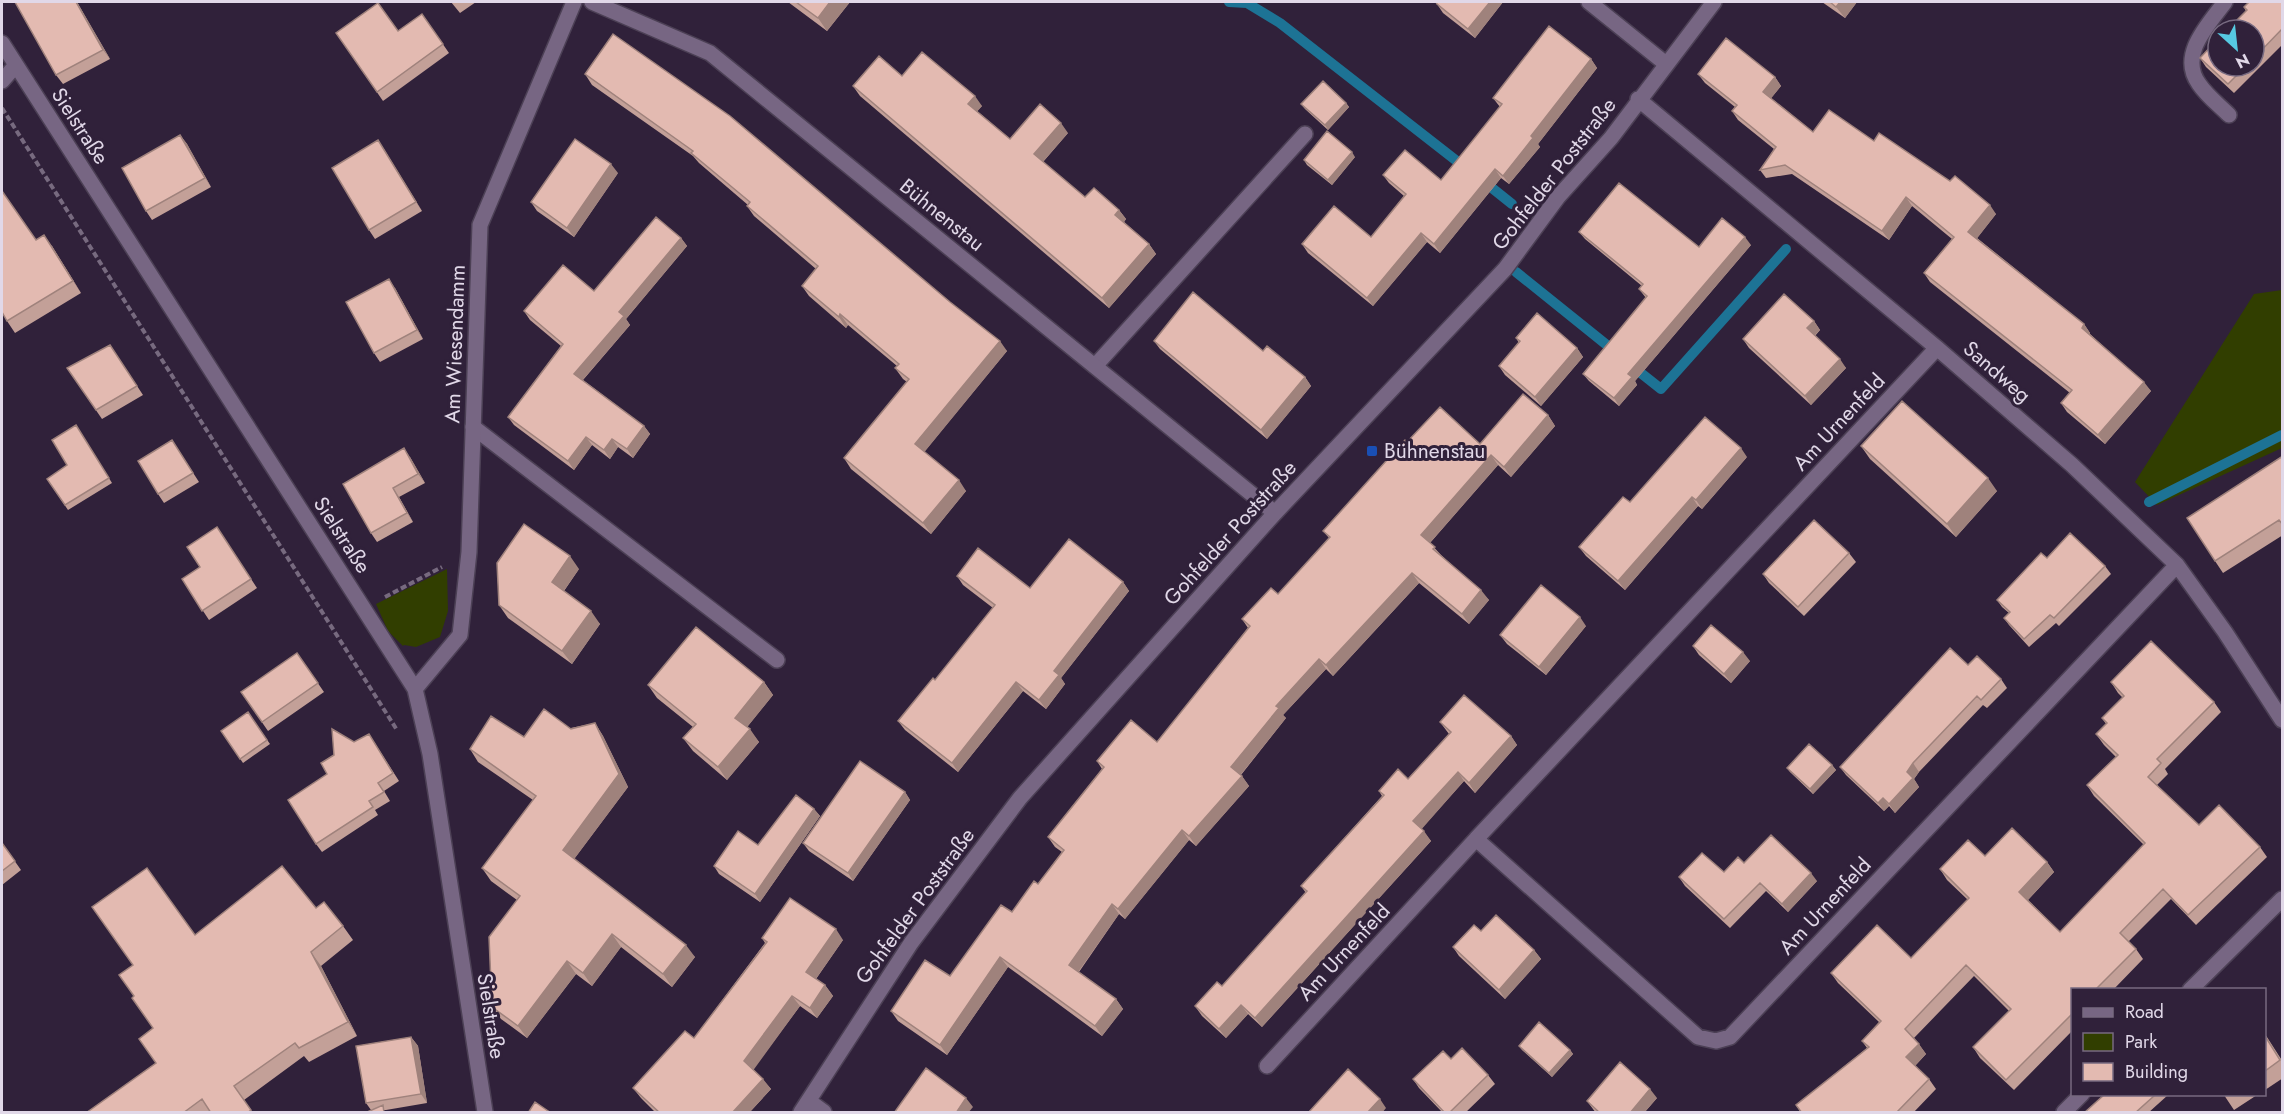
<svg xmlns="http://www.w3.org/2000/svg" width="2284" height="1114" viewBox="0 0 2284 1114" font-family="Jost,sans-serif">
  <rect width="100%" height="100%" fill="#30213a"/>
  <path fill="#313e00" d="M2282 290V448L2157 505 2135 482 2254 294Z
    M447 569 448 611 440 637 416 647 404 645 403 646 388 631 376 604Z"/>
  <g fill="none" stroke-linecap="round" stroke-linejoin="round">
    <path stroke="#1d7395" stroke-width="10" d="M1229 2 1247 3 1280 23 1467 169
      M1482 180 1512 204
      M1516 272 1618 354
      M1632 366 1661 389 1786 249
      M2149 502 2282 435"/>
    <g stroke="#4c4055" stroke-width="18">
      <path id="lane" d="M2225 2C2208 25 2178 55 2199 84 2207 96 2219 105 2229 115
        M1095 366 1305 134
        M473 427 777 660"/>
    </g>
    <g stroke="#4c4055" stroke-width="18">
      <path id="street" d="M592 2 710 53 1275 513
        M1589 2 1666 64
        M2 43 415 689 430 754 485 1112
        M2 81 16 65
        M1638 99 1937 348 2072 465 2177 565 2225 632 2282 720
        M1937 348 1476 839 1698 1037 1716 1041 1730 1037 2177 565
        M415 689 460 635 469 552 480 225 574 2
        M2190 990 2282 899
        M1267 1066 1476 839
        M809 1101 824 1112
        M801 1112 911 943 1020 798 1275 513 1505 269 1558 197 1611 138 1714 2
        M2064 1112 2082 1094"/>
    </g>
    <path stroke="#776a7f" stroke-width="4" stroke-dasharray="6 3" stroke-linecap="butt" d="M2 108 397 730
      M385 597 442 567"/>
    <use href="#lane" stroke="#776683" stroke-width="15"/>
    <use href="#street" stroke="#776683" stroke-width="15"/>
  </g>
  <path fill="#c3a098" d="M77 2 110 59 63 84 56 75Z
    M451 2H476L460 13Z
    M788 2H850L827 31Z
    M1436 2H1503L1475 38 1443 13 1437 4Z
    M1822 2H1857L1845 18Z
    M2283 2V44L2234 93 2206 67 2200 58 2218 66H2254V30L2244 7Z
    M422 14 449 53 383 101 336 33 398 31Z
    M1591 59 1597 68 1538 144 1540 147 1509 184 1501 178 1440 253 1427 242 1373 306 1308 253 1302 244 1371 237 1404 196 1389 183 1383 175 1441 180 1500 107 1493 98Z
    M585 74 1007 351 924 452 966 491 931 534 851 469 844 458 907 382 903 379 895 368 897 366 848 325 846 328 809 296 802 286 816 269 754 216 747 206 748 205 699 163 693 156 592 85Z
    M1698 74 1775 77 1781 86 1771 98 1813 132 1874 141 1996 214 1977 238 2084 324 2090 333V334L2151 391 2105 444 2067 412 2061 403 2070 393 1930 282 1924 273 1952 239 1912 206 1889 240 1792 174 1766 178 1760 170 1774 149 1738 120 1732 111 1735 107 1705 83Z
    M902 76 982 106 977 111 1010 139 1068 133 1043 162 1085 197 1119 210 1126 219 1124 222 1149 244 1156 254 1109 308 860 96 853 86Z
    M1346 103 1349 107 1328 130 1305 109 1301 104Z
    M180 135 187 144 211 187 152 220 146 211Z
    M378 140 422 211 375 239 369 230Z
    M1355 157 1332 185 1307 165 1304 160Z
    M618 173 574 237 537 211 531 202Z
    M1579 232 1699 247 1751 245 1635 381 1637 385 1619 406 1589 381 1583 374 1646 298 1639 289 1642 286 1585 239Z
    M681 238 687 246 626 319 630 325 583 380 644 426 650 434 633 458 618 447 610 459 592 445 574 470 514 425 508 417 561 346 530 320 524 311 594 291Z
    M36 240 52 246 81 293 15 333 7 321Z
    M395 288 423 339 380 362 374 353Z
    M1814 321 1820 330 1815 336 1846 368 1811 405 1749 348 1743 339Z
    M1516 338 1577 348 1583 357 1541 406 1505 375 1499 366 1519 343Z
    M1154 341 1263 351 1305 377 1311 386 1267 439 1160 349Z
    M110 345 143 395 102 419 67 368Z
    M1548 415 1555 426 1511 477 1498 465 1430 543 1441 555 1489 600 1469 624 1419 583 1333 676 1326 669 1283 715 1286 718 1241 775 1249 786 1196 846 1189 840 1125 919 1119 914 1079 972 1116 999 1123 1009 1102 1036 1008 967 947 1055 898 1021 891 1011 950 976 1038 884 1062 852 1055 847 1048 837 1102 769 1097 761 1157 742 1248 628 1242 619 1278 594 1329 538 1323 531 1407 442 1480 444Z
    M76 425 112 483 68 510 47 479 67 465Z
    M172 440 199 482 164 503 158 494Z
    M1861 446 1997 491 1956 537 1870 459Z
    M2283 456V535L2223 573 2215 561Z
    M410 457 425 483 399 497 413 522 377 542 371 533 343 484Z
    M1747 457 1702 509 1698 506 1625 590 1586 556 1579 547Z
    M217 527 257 588 209 620 182 579 200 567Z
    M1849 553 1856 562 1804 616 1769 583 1763 574Z
    M2047 558 2105 566 2111 574 2059 626 2056 623 2029 647 2009 625 2004 618 2009 613 2002 607 1997 600Z
    M579 569 564 591 600 624 572 664 508 618 499 605Z
    M957 576 1030 588 1123 582 1129 591 1061 678 1065 684 1046 709 1023 691 958 772 905 730 898 721 935 680 993 608 963 585Z
    M1586 626 1546 675 1507 644 1500 635Z
    M1693 646 1750 661 1731 683 1699 655Z
    M297 653 324 692 268 731 241 692Z
    M1968 665 2001 679 2007 688 1987 708 1983 705 1919 772 1914 779 1919 787 1895 813 1889 806 1884 811 1846 775 1840 767Z
    M764 682 773 695 747 727 759 742 727 780 693 751 683 738 693 727 657 698 648 685Z
    M2111 682 2214 702 2221 712 2165 769 2168 774 2157 785 2199 825 2260 847 2267 857 2196 925 2171 899 2128 942 2136 949 2143 959 2113 990H2073V1030L2014 1090 1980 1058 1973 1047 2009 1011 1974 976 1914 1038 1926 1054 1915 1066 1929 1079 1936 1089 1913 1113H1801L1796 1105 1867 1048 1862 1041 1879 1022 1838 983 1831 973 1911 958 1968 900 1947 880 1940 869 1985 856 2047 862 2054 872 2028 900 2060 932 2144 845 2094 796 2087 785 2116 757 2104 745 2096 734 2106 724 2102 718 2123 698 2118 693Z
    M248 712 270 744 243 763 221 731Z
    M1440 722 1511 736 1517 745 1475 793 1464 781 1421 829 1431 841 1262 1027 1248 1014 1226 1038 1202 1016 1195 1006 1222 986 1306 893 1301 886 1382 796 1379 791 1408 779 1449 734Z
    M595 723 603 736 628 787 574 859 695 957 672 987 621 947 592 986 576 974 527 1038 501 1019 492 1007 517 900 491 881 482 868 533 800 478 762 470 749Z
    M369 734 399 781 384 791 390 801 375 810 378 815 322 852 316 844 354 742Z
    M1832 765 1836 770 1813 794 1790 772 1787 768Z
    M905 792 910 800 853 881 809 851 803 843Z
    M814 809 820 816 760 902 719 874 714 866 758 845Z
    M2 843 21 870 2 885Z
    M1724 872 1817 881 1788 912 1766 891 1730 928 1685 886 1679 877Z
    M316 908 343 926 353 940 321 966 357 1036 309 1062 304 1056 244 1100 253 1113H86L156 1063 195 935Z
    M1481 931 1534 950 1541 959 1505 999 1459 956 1453 947Z
    M762 938 843 940 816 979 825 985 833 996 817 1018 800 1006 753 1069 771 1089 749 1113H656L641 1098 633 1088 694 1038 765 943Z
    M2265 1034 2283 1062V1078L2265 1090Z
    M411 1037 418 1046 427 1103 386 1110H371L366 1103Z
    M1519 1046 1570 1050 1573 1054 1552 1077 1522 1050Z
    M1451 1059 1488 1075 1495 1084 1465 1113H1443L1419 1088 1413 1079Z
    M2104 1095H2168L2148 1113H2084Z
    M2224 1095H2257L2234 1110Z
    M1657 1098 1644 1113H1596L1587 1101Z"/>
  <path fill="#9f827c" d="M76 2H77L110 59 103 50Z
    M830 2H850L827 31 818 18Z
    M1490 2H1503L1475 38 1468 29Z
    M1840 2H1857L1845 18 1836 7Z
    M1591 59 1597 68 1538 144 1540 147 1509 184 1503 176 1531 136Z
    M1775 77 1781 86 1769 101 1763 92Z
    M975 96 982 106 975 114 968 104Z
    M1346 103 1349 107 1328 130 1325 125Z
    M1061 123 1068 133 1041 164 1034 154Z
    M180 135 187 144 211 187 205 178Z
    M378 140 384 149 422 211 416 202Z
    M1352 152 1355 157 1332 185 1328 180Z
    M611 164 618 173 574 237 567 228Z
    M1495 169 1501 178 1440 253 1434 244Z
    M1906 197 1912 206 1889 240 1882 231Z
    M1990 205 1996 214 1975 241 1968 232Z
    M1119 210 1126 219 1122 225 1115 215Z
    M1421 233 1427 242 1373 306 1367 298Z
    M44 235 52 246 81 293 73 281Z
    M1745 237 1751 245 1635 381 1637 385 1619 406 1614 398 1628 374Z
    M681 238 687 246 626 319 630 325 580 383 574 374 619 312Z
    M1149 244 1156 254 1109 308 1102 298Z
    M389 279 395 288 423 339 417 330Z
    M840 314 848 325 846 328 839 317Z
    M1814 321 1820 330 1813 337 1807 328Z
    M2084 324 2090 333 2088 337 2082 328Z
    M1000 341 1007 351 922 455 915 444Z
    M1577 348 1583 357 1541 406 1535 397Z
    M1840 359 1846 368 1811 405 1805 396Z
    M1305 377 1311 386 1267 439 1261 430Z
    M2144 382 2151 391 2105 444 2098 435Z
    M1548 415 1555 426 1511 477 1504 467Z
    M644 426 650 434 633 458 627 449Z
    M586 437 592 445 574 470 568 461Z
    M612 439 618 447 610 459 604 450Z
    M404 448 410 457 425 483 418 474Z
    M1741 448 1747 457 1702 509 1696 500Z
    M1491 455 1498 465 1428 545 1421 535Z
    M1988 478 1997 491 1956 537 1947 524Z
    M959 480 966 491 931 534 923 523Z
    M393 488 399 497 413 522 407 513Z
    M1692 497 1698 506 1625 590 1618 581Z
    M570 556 579 569 561 595 552 582Z
    M1412 573 1419 583 1333 676 1326 665Z
    M1123 582 1129 591 1061 678 1065 684 1046 709 1039 700 1054 671Z
    M1481 590 1489 600 1469 624 1462 614Z
    M591 611 600 624 572 664 562 651Z
    M1580 617 1586 626 1546 675 1539 667Z
    M1743 652 1750 661 1731 683 1724 674Z
    M1319 659 1326 669 1283 715 1286 718 1238 778 1231 767 1276 706Z
    M764 682 773 695 744 731 735 718Z
    M1016 682 1023 691 958 772 952 763Z
    M595 723 603 736 628 787 572 862 563 850Z
    M750 729 759 742 727 780 718 767Z
    M1511 736 1517 745 1475 793 1469 783Z
    M1913 763 1919 772 1914 779 1919 787 1895 813 1889 804 1907 772Z
    M1832 765 1836 770 1813 794 1810 789Z
    M1458 772 1464 781 1420 831 1413 821Z
    M1242 776 1249 786 1196 846 1189 836Z
    M905 792 910 800 853 881 848 873Z
    M1883 798 1889 806 1884 811 1878 803Z
    M814 809 820 816 760 902 755 894Z
    M1182 830 1189 840 1125 919 1118 909Z
    M1424 831 1431 841 1262 1027 1255 1018Z
    M2047 862 2054 872 2026 902 2019 892Z
    M1811 873 1817 881 1788 912 1782 904Z
    M1112 904 1119 914 1076 975 1069 965Z
    M836 929 843 940 813 983 806 972Z
    M612 934 621 947 592 986 583 973Z
    M686 945 695 957 672 987 663 974Z
    M1534 950 1541 959 1505 999 1499 990Z
    M311 952 321 966 357 1036 348 1022Z
    M1000 957 1008 967 947 1055 940 1045Z
    M567 961 576 974 527 1038 518 1026Z
    M825 985 833 996 817 1018 810 1008Z
    M792 996 800 1006 752 1072 744 1061Z
    M1116 999 1123 1009 1102 1036 1095 1026Z
    M1241 1005 1248 1014 1226 1038 1219 1029Z
    M411 1037 418 1046 427 1103 421 1094Z
    M1919 1044 1926 1054 1913 1068 1906 1057Z
    M1570 1050 1573 1054 1552 1077 1549 1073Z
    M763 1079 771 1089 749 1113H732Z
    M1650 1089 1657 1098 1644 1113H1630Z
    M966 1098 973 1107 968 1113H956Z
    M1380 1099 1386 1108 1382 1113H1367Z"/>
  <path fill="#e3bab1" stroke="#9f827c" stroke-width="1.5" d="M15 2H76L103 50 56 75Z
    M796 2H830L818 18Z
    M1436 2H1490L1468 29 1437 4Z
    M1830 2H1840L1836 7Z
    M2249 2H2283V28L2254 58V30H2227L2247 10 2244 7Z
    M378 3 398 31 422 14 443 44 377 92 336 33Z
    M1549 26 1591 59 1531 136 1533 138 1503 176 1495 169 1434 244 1421 233 1367 298 1302 244 1334 206 1371 237 1406 194 1383 175 1405 150 1441 180 1502 104 1493 98Z
    M613 34 730 116 950 302 1000 341 915 444 959 480 923 523 844 458 909 379 895 368 899 364 840 314 839 317 802 286 818 266 747 206 750 202 691 153 693 151 585 74Z
    M1726 38 1775 77 1763 92 1813 132 1829 110 1874 141 1879 133 1950 181 1955 176 1990 205 1968 232 2084 324 2082 328 2144 382 2098 435 2061 403 2072 390 1924 273 1954 237 1906 197 1882 231 1785 165 1760 170 1776 147 1732 111 1737 105 1698 74Z
    M2218 39V66H2246L2228 84 2200 58Z
    M922 52 975 96 968 104 1010 139 1040 104 1061 123 1034 154 1085 197 1094 188 1119 210 1115 215 1149 244 1102 298 853 86 879 56 902 76Z
    M1323 81 1346 103 1325 125 1301 104Z
    M1327 131 1352 152 1328 180 1304 160Z
    M180 135 205 178 146 211 122 168Z
    M575 139 611 164 567 228 531 202Z
    M378 140 416 202 369 230 332 168Z
    M1619 183 1699 247 1722 218 1745 237 1628 374 1632 377 1614 398 1583 374 1647 296 1639 289 1643 284 1579 232Z
    M2 191 36 240 44 235 73 281 7 321 2 312Z
    M656 217 681 238 619 312 624 316 574 374 644 426 627 449 612 439 604 450 586 437 568 461 508 417 563 344 524 311 563 265 594 291Z
    M389 279 417 330 374 353 346 302Z
    M1193 292 1263 351 1267 346 1305 377 1261 430 1154 341Z
    M1784 294 1814 321 1807 328 1840 359 1805 396 1743 339Z
    M1537 313 1577 348 1535 397 1499 366 1520 341 1516 338Z
    M110 345 137 386 96 410 67 368Z
    M1523 394 1548 415 1504 467 1491 455 1421 535 1435 547 1433 549 1481 590 1462 614 1412 573 1326 665 1319 659 1276 706 1279 708 1231 767 1242 776 1189 836 1182 830 1118 909 1112 904 1069 965 1116 999 1095 1026 1000 957 940 1045 891 1011 925 960 950 976 1001 905 1012 912 1034 881 1038 884 1064 850 1048 837 1104 767 1097 761 1131 720 1157 742 1250 626 1242 619 1271 588 1278 594 1330 537 1323 531 1405 440 1407 442 1440 407 1480 444Z
    M1902 401 1988 478 1947 524 1861 446Z
    M1705 417 1741 448 1696 500 1692 497 1618 581 1579 547 1623 497 1630 502Z
    M76 425 109 478 65 505 47 479 67 465 52 440Z
    M172 440 193 473 158 494 138 461Z
    M404 448 418 474 393 488 407 513 371 533 343 484Z
    M2283 456V525L2279 520 2215 561 2187 518Z
    M1814 520 1849 553 1798 607 1763 574Z
    M524 524 570 556 552 582 591 611 562 651 499 605 497 563Z
    M217 527 251 579 202 611 182 579 200 567 187 547Z
    M2070 533 2105 566 2054 618 2050 615 2024 639 2004 618 2010 612 1997 600 2041 553 2047 558Z
    M1069 539 1123 582 1054 671 1059 675 1039 700 1016 682 952 763 898 721 933 678 935 680 995 605 957 576 978 548 1030 588Z
    M1541 585 1580 617 1539 667 1500 635Z
    M1711 625 1743 652 1724 674 1693 646Z
    M696 627 764 682 735 718 750 729 718 767 683 738 696 724 648 685Z
    M2151 641 2214 702 2157 759 2161 763 2148 777 2199 825 2219 805 2260 847 2188 915 2163 889 2120 933 2136 949 2095 990H2073V1013L2006 1080 1973 1047 2011 1009 1966 965 1905 1029 1919 1044 1906 1057 1929 1079 1896 1113H1802L1796 1105 1869 1047 1862 1041 1881 1021 1831 973 1877 925 1911 958 1969 898 1940 869 1968 840 1985 856 2012 828 2047 862 2019 892 2060 932 2145 843 2087 785 2118 755 2096 734 2107 723 2102 718 2124 696 2111 682Z
    M1950 648 1968 665 1977 656 2001 679 1981 700 1977 696 1913 763 1907 772 1913 778 1889 804 1883 798 1878 803 1840 767Z
    M297 653 318 683 262 722 241 692Z
    M1464 695 1511 736 1469 783 1458 772 1413 821 1424 831 1255 1018 1241 1005 1219 1029 1195 1006 1217 982 1222 986 1307 891 1301 886 1384 795 1379 791 1398 769 1408 779 1451 732 1440 722Z
    M544 709 571 729 595 723 619 774 563 850 686 945 663 974 612 934 583 973 567 961 518 1026 492 1007 489 937 520 896 482 868 536 796 470 749 491 716 524 737Z
    M248 712 267 740 240 759 221 731Z
    M332 729 354 742 369 734 393 773 378 783 384 792 369 801 373 807 316 844 288 800 327 774 321 763 334 755Z
    M1809 744 1832 765 1810 789 1787 768Z
    M860 761 905 792 848 873 803 843Z
    M796 795 814 809 755 894 714 866 738 831 758 845Z
    M1771 835 1811 873 1782 904 1760 883 1724 919 1679 877 1702 853 1724 872 1738 857 1744 863Z
    M2 843 15 861 2 871Z
    M282 866 316 908 324 902 343 926 311 952 348 1022 299 1048 295 1043 234 1086 251 1110 247 1113H211L202 1099 183 1113H86L156 1063 139 1039 153 1028 132 998 134 996 119 975 133 965 92 907 147 868 195 935Z
    M790 898 836 929 806 972 825 985 810 1008 792 996 744 1061 763 1079 732 1113H660L633 1088 685 1031 694 1038 767 942 762 938Z
    M1496 915 1534 950 1499 990 1453 947 1474 925 1481 931Z
    M1539 1022 1570 1050 1549 1073 1519 1046Z
    M2265 1036 2280 1060 2265 1071Z
    M411 1037 421 1094 366 1103 356 1046Z
    M1462 1048 1488 1075 1449 1113H1445L1413 1079 1443 1051 1451 1059Z
    M1620 1062 1650 1089 1630 1113H1600L1587 1101Z
    M926 1068 966 1098 956 1113H894Z
    M1348 1069 1380 1099 1367 1113H1308Z
    M2104 1095H2155L2135 1113H2084Z
    M535 1102 551 1113H528Z
    M383 1105 384 1113H365Z"/>
  <rect fill="#1a4fb4" stroke="#30213a" stroke-width="2" x="1366" y="445" width="12" height="12" rx="3"/>
  <g text-anchor="middle" stroke-width="6" stroke-linejoin="round" paint-order="stroke">
    <g font-size="21" fill="#e1d8e8" stroke="#30213a">
      <text transform="translate(80 126) rotate(57)" y="7">Sielstraße</text>
      <text transform="translate(1554 174) rotate(-52)" y="7">Gohfelder Poststraße</text>
      <text transform="translate(942 215) rotate(39)" y="7">Bühnenstau</text>
      <text transform="translate(455 344) rotate(-88)" y="7">Am Wiesendamm</text>
      <text transform="translate(1997 372) rotate(41)" y="7">Sandweg</text>
      <text transform="translate(1839 422) rotate(-47)" y="7">Am Urnenfeld</text>
      <text transform="translate(1230 533) rotate(-48)" y="7">Gohfelder Poststraße</text>
      <text transform="translate(342 535) rotate(57)" y="7">Sielstraße</text>
      <text transform="translate(915 906) rotate(-54)" y="7">Gohfelder Poststraße</text>
      <text transform="translate(1825 906) rotate(-47)" y="7">Am Urnenfeld</text>
      <text transform="translate(1344 952) rotate(-47)" y="7">Am Urnenfeld</text>
      <text transform="translate(491 1016) rotate(81)" y="7">Sielstraße</text>
    </g>
    <g font-size="21" fill="#e1d8e8" stroke="#30213a" text-anchor="start">
      <text x="1384" y="458">Bühnenstau</text>
    </g>
  </g>
  <rect width="2284" height="1114" fill="none" stroke="#e1d8e8" stroke-width="6"/>
  <rect x="2071" y="988" width="195" height="108" fill="#30213a" stroke="#776a80" stroke-width="1.5"/>
  <rect x="2083" y="1008" width="30" height="9" fill="#776683" stroke="#776a80" stroke-width="1.5"/>
  <text x="2125" y="1018" font-size="18" fill="#e1d8e8">Road</text>
  <rect x="2083" y="1033" width="30" height="18" fill="#313e00" stroke="#776a80" stroke-width="1.5"/>
  <text x="2125" y="1048" font-size="18" fill="#e1d8e8">Park</text>
  <rect x="2083" y="1063" width="30" height="18" fill="#e3bab1" stroke="#776a80" stroke-width="1.5"/>
  <text x="2125" y="1078" font-size="18" fill="#e1d8e8">Building</text>
  <g transform="translate(2236 48) rotate(153)"><circle r="28" fill="#30213a" stroke="#776a80" stroke-width="1.5"/>
  <path d="M0-4.5L10 22L0 15L-10 22Z" fill="#56c9e1"/>
  <text y="-9" font-size="16" font-weight="bold" text-anchor="middle" fill="#e1d8e8">N</text>
  </g>
</svg>
